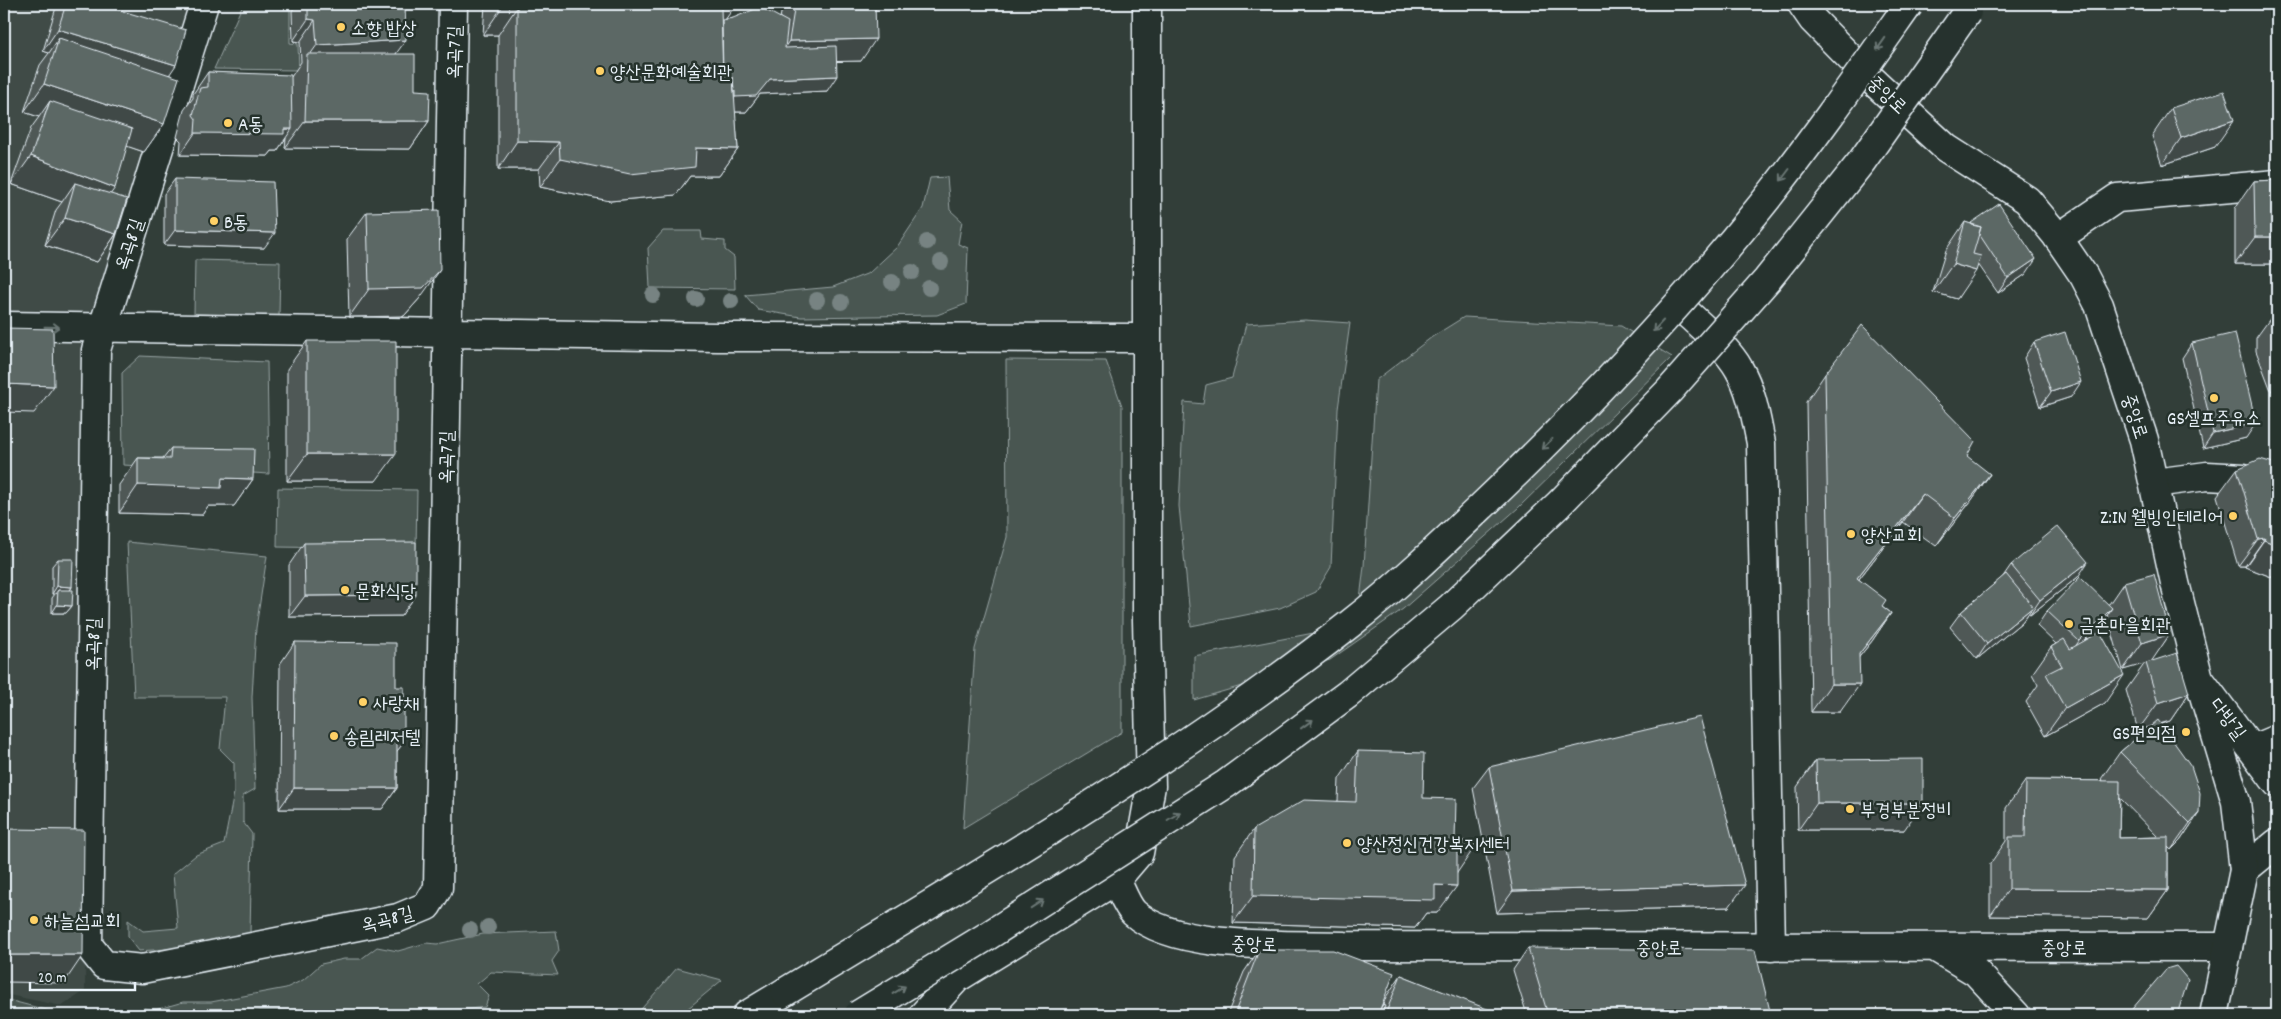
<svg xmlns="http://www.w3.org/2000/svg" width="2281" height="1019" viewBox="0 0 2281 1019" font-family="Dekko,'Poor Story',sans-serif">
  <rect width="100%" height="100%" fill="#323e39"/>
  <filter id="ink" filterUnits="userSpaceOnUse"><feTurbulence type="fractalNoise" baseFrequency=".02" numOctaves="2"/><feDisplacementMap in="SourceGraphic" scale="10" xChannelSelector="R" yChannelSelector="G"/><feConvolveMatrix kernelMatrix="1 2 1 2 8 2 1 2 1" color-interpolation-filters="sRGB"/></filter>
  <g filter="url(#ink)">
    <path fill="#3f4b46" d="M4 4H198L98 321 4 320Z
      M4 332 94 335 91 348 85 991 62 1006 4 994Z"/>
    <path fill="#495651" stroke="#98a4a4" d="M243 4H295V9H290V43L298 44 299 70 214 69Z
      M947 177 950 210 962 221 958 244 968 248 966 304 937 315 801 317 758 310 745 295 833 287 869 273 897 247 923 208 930 178Z
      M663 231H701L702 239 725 241V250L734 257 735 289 650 288 648 248Z
      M195 260 280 262 279 316 194 314Z
      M1464 317 1621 326 1672 357 1518 508 1403 609 1330 660 1194 700V656L1324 631 1360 599 1364 566 1376 380 1432 337Z
      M1305 320 1350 323 1338 409 1331 567 1316 592 1280 608 1191 626 1179 506 1184 402 1203 404 1206 385 1232 378 1246 324Z
      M140 356 267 362 269 474 123 465 122 373Z
      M1006 360 1106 361 1122 406V732L963 828 975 649 1007 537Z
      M278 488 417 490 416 549 277 547Z
      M127 542 267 556 256 628 252 697 255 789 243 796V822L252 834 250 934 195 947 139 951 128 937V920L143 931 178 928 173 874 196 855 224 844 234 793V763L220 749 225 697H134Z
      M556 931 559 951 552 961 558 975 491 972 477 984 489 996 485 1007 470 1009 260 1011 243 1015H126L145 1008 155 1010 183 1002H211L286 988 303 980 321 964 344 959H361L377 947 398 951 426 943 437 944 483 934Z
      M677 968 722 980 680 1015H636Z
      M4 999 66 1015H4Z"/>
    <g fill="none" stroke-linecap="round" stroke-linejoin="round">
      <g stroke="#e8f1f8" stroke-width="31">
        <path id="minor" d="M204 4 96 350 88 945 104 965 142 969 398 918 427 906 438 888 453 4
          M2058 238 2117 198 2277 184
          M1687 313C1703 328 1728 349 1739 369 1752 391 1756 419 1761 443L1771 947
          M4 326 718 337 1146 338
          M2154 483 2207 476 2244 478 2277 488
          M2200 680 2277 783
          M2253 749 2277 739
          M2244 870 2277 843
          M1116 880C1121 889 1126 905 1134 913 1177 951 1289 944 1345 946L2228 947
          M1936 948 1976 972 2016 1015
          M923 1015 957 978 1116 880 1139 853 1151 786 1147 620V4"/>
      </g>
      <g stroke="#e8f1f8" stroke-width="31">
        <path id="major" d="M1802 4 1813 20 1870 78 1946 148 2027 200 2056 235 2084 276 2099 305 2144 440 2175 583 2199 679 2236 802 2244 870 2214 1015"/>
      </g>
      <g stroke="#e8f1f8" stroke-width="31">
        <path id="highway" d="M747 1015 785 992"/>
      </g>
      <use href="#minor" stroke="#26332d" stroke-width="28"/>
      <use href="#major" stroke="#26332d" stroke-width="28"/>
      <use href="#highway" stroke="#26332d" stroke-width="28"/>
      <g stroke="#e8f1f8" stroke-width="31" stroke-linecap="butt">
        <path id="highway-bridge" d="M785 992C978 875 1174 762 1351 623 1397 587 1440 546 1482 506 1581 412 1675 313 1761 206 1813 141 1861 72 1909 4
          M858 1015 986 937 1226 784 1348 694 1451 607 1558 505 1669 391 1767 280 1862 161 1967 12"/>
      </g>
      <use href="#highway-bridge" stroke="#26332d" stroke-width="28"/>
    </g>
    <g fill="#778382">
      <circle cx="927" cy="242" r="8"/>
      <circle cx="941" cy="262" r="8"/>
      <circle cx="912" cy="272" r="8"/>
      <circle cx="892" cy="282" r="8"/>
      <circle cx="929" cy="288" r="8"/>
      <circle cx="653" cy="295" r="8"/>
      <circle cx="696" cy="299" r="8"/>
      <circle cx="817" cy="300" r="8"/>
      <circle cx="731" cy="301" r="8"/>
      <circle cx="841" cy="302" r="8"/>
      <circle cx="488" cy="927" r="8"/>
      <circle cx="470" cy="930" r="8"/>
    </g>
    <path fill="#4f5957" stroke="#e8f1f8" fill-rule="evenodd" d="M57 4H110L109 7 170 74 164 124 144 152 127 146 110 194 116 234 97 262 45 245 56 210 62 202 11 184 31 128 39 117 24 112 40 65 49 53 43 51Z
      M297 4H405L396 54 415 90 429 121 410 149 285 148 286 138 277 151H272L268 156 180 155 181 141 177 137 184 110 193 98V94L208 72 291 77 301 62 300 42 293 41 292 11Z
      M485 4H735L725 19 780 18 783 4H875L861 61H837L827 91 760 94 746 112H735L738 149 719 176H690L676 195 610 201 540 187 539 169H498V35H483Z
      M2171 108 2215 147 2162 165 2152 136Z
      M175 179 264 248 164 245V194Z
      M2277 180V264H2235V208L2254 181Z
      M367 212 420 298 404 316 349 317 347 239Z
      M1965 222 1970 224 1971 223 2026 274 1998 293 1978 264 1957 299 1933 292 1946 250Z
      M2277 309V399L2276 398 2270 388 2256 351V338Z
      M307 341 376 481H287V369Z
      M2034 342 2071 397 2040 407 2024 358Z
      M2192 343 2246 438 2203 448 2182 358Z
      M1825 374 1990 474 1971 501 1936 546 1903 522 1859 579 1882 606 1891 613 1872 641 1859 657 1840 712H1811L1806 402Z
      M171 448 253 479 234 506H208L202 515 119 513V485L138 458H163Z
      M2277 464V579L2245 567V566H2238L2217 496 2237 469Z
      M304 543 416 595 401 616 289 617V565Z
      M58 559 72 587 70 590 72 606 66 613H52V598L55 594H52V566Z
      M2011 565 2078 577 2030 615 2028 614 2022 622 1977 659 1950 627 1961 612 2002 578Z
      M2124 582 2170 634 2151 661 2189 693 2170 721 2161 724 2199 813 2180 841 2171 850 2168 847V890L2148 918 1990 916V864L2006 841V808L2026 780 2103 781 2101 779 2120 752 2150 727 2138 730 2126 690 2145 663 2123 670 2107 615 2102 623 2083 642 2105 703 2045 736 2026 702 2038 685 2032 674 2051 647 2056 644 2037 626 2047 611 2109 604ZM2120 798 2158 837 2119 838Z
      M295 642 396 687 404 742 397 751V788L382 809H279L280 664Z
      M1358 751 1423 798 1455 841 1457 873 1437 913H1426L1415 928 1233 923 1235 856 1254 829 1338 801 1339 779Z
      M1816 760 1904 830H1798L1797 787Z
      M1489 767 1729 907 1497 913 1473 788Z
      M1528 948 1771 1015H1527L1513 970Z
      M1259 950 1383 1005 1386 997 1401 975 1500 1015H1227L1244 972Z
      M2277 1001V1015H2275Z"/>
    <path fill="#404947" stroke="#e8f1f8" d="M735 6 715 34 721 8Z
      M502 7H517L498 35H483Z
      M308 19 315 20 300 42 293 41Z
      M58 29 176 65 161 87 59 38 49 53 43 51Z
      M876 39 861 61 774 63 789 41Z
      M406 40 390 62 307 59 317 45Z
      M837 76 827 91 760 94 746 112H725L735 97 770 79Z
      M44 84 164 124 144 152 44 118 50 101 39 117 24 112Z
      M2234 120 2215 147 2162 165 2181 138Z
      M305 121H429L410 149 285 148Z
      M284 129H292L277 151H272L268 156 180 155 195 133Z
      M517 141 559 142 539 169H498Z
      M696 148 738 149 719 176H690L676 195 610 201 540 187 560 159Z
      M31 156 115 188 95 215 75 183 62 202 11 184Z
      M65 218 116 234 97 262 45 245Z
      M175 230 275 233 264 248 164 245Z
      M2255 237H2277V264H2235Z
      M2036 259 2026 274 1998 293 2008 278Z
      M1953 264 1976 271 1957 299 1933 292Z
      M440 270 420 298 404 316 349 317 369 289Z
      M2081 382 2071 397 2040 407 2051 392Z
      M4 384 54 386 34 413 4 412Z
      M2256 423 2246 438 2203 448 2213 433Z
      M307 454H396L376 481H287Z
      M1990 474 1971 501 1936 546 1955 518Z
      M222 478 253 479 234 506H208L202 515 119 513 138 485Z
      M1923 494 1903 522 1838 606 1857 578Z
      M2265 538 2245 566H2238L2258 539Z
      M2264 540 2277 545V579L2245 567Z
      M2088 562 2078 577 2030 615 2040 600Z
      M57 586 72 587 67 595 58 590 55 594H52Z
      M416 595 401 616 289 617 305 596Z
      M57 605 72 606 66 613H52Z
      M2033 607 2022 622 1977 659 1987 644Z
      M2112 608 2102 623 2069 656 2079 641Z
      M1891 613 1872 641 1840 681 1859 654Z
      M2170 634 2151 662 2123 670 2142 643Z
      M2124 675 2105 703 2045 736 2065 708Z
      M1831 684H1860L1840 712H1811Z
      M2189 693 2170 721 2138 730 2158 703Z
      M397 742H404L388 763Z
      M294 788H397L382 809H279Z
      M1817 803H1923L1904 830H1798Z
      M2199 813 2180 841 2171 850 2190 823Z
      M1457 848H1474L1455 876Z
      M1435 885 1457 886 1437 913H1426L1415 928 1233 923 1253 896Z
      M1745 885 1729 907 1497 913 1513 891Z
      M2009 889 2168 890 2148 918 1990 916Z
      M4 955H83L64 983 4 982Z"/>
    <path fill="#5c6865" stroke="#e8f1f8" d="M66 4H110L109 7 186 30 176 65 58 29Z
      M308 4H405L406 40 317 45 315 20 308 19Z
      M502 4H735V6L721 8 723 78H733L738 149 696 148 695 167 630 174 560 159 559 142 517 141V7H502Z
      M795 4H875L876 39 789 41Z
      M760 7 788 22 785 48 836 46 837 76 770 79 756 96 735 97V91H734L733 78H723L722 20 733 18Z
      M59 38 179 78 164 124 44 84Z
      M307 54H415V90L430 91 429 121H305Z
      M208 72 291 75 292 129H284V134L195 133 196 119 193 115 200 88 208 87Z
      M2224 91 2234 120 2181 138 2171 108Z
      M50 101 132 129 115 188 31 156Z
      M175 179 273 182 275 233 175 230Z
      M2277 180V237H2255L2254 181Z
      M75 183 127 199 116 234 65 218Z
      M1999 204 2036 259 2008 278 1979 234 1981 227 1972 225 1971 223Z
      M439 210 440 270 423 288 369 289 367 212Z
      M1965 222 1981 227 1973 254 1981 256 1976 271 1953 264Z
      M2277 309V328L2276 324V310Z
      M1862 325 1975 441 1967 456 1990 474 1955 518 1923 494 1857 578 1886 600 1882 606 1891 613 1859 654 1860 684H1831L1825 374Z
      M4 328 53 329 54 386 4 384Z
      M2065 332 2081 382 2051 392 2034 342Z
      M2235 333 2256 423 2213 433 2192 343Z
      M307 341H396V454H307Z
      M171 448 254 449 253 479 222 478 221 488 138 485V458L170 459Z
      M2260 459 2277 464V545L2264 540 2265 538 2258 539 2237 469Z
      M2058 526 2088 562 2040 600 2011 565Z
      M416 542V595L305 596 304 543Z
      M58 559H73L72 587 57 586Z
      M2006 574 2033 607 1987 644 1961 612Z
      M2154 574 2170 634 2142 643 2124 582Z
      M2080 577 2112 608 2079 641 2047 611Z
      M58 590H73L72 606 57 605Z
      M2100 632 2124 675 2065 708 2046 674 2062 666 2051 647 2064 639 2070 649Z
      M295 642 396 643V687H404V742H397V788H294Z
      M2177 653 2189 693 2158 703 2146 663Z
      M1700 717 1745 885 1513 891 1489 767Z
      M2158 720 2191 766 2200 793 2199 813 2190 823 2120 752Z
      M1358 751 1424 753 1423 798 1456 799 1455 841H1474V848H1457V886L1435 885V900L1253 896 1254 829 1304 800 1356 802Z
      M1923 759V803H1817L1816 760Z
      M2026 780 2120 781 2119 838 2168 837V890L2009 889V837H2025Z
      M4 829 84 830 83 955H4Z
      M1528 948 1755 950 1771 1015H1548Z
      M1259 950H1333L1394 973 1378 1015H1234Z
      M2176 966 2188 980 2177 1015H2127L2166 969Z
      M1401 975 1500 1014V1015H1385Z
      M1382 1005 1385 1006 1381 1015H1378Z"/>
    <defs><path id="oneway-shaft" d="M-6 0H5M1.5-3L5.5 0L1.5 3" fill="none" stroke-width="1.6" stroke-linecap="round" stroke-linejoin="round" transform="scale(1.25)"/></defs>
    <g stroke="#6a7674">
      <use href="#oneway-shaft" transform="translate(1881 44) rotate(125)"/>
      <use href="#oneway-shaft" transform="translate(1785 175) rotate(127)"/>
      <use href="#oneway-shaft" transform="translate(1658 326) rotate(133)"/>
      <use href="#oneway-shaft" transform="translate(52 327) rotate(1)"/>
      <use href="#oneway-shaft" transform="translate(1547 444) rotate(137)"/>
      <use href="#oneway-shaft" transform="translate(1307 724) rotate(-36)"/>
      <use href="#oneway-shaft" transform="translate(1174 816) rotate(-32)"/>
      <use href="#oneway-shaft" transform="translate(1037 904) rotate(-33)"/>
      <use href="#oneway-shaft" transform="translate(899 990) rotate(-31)"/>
    </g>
  </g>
  <g fill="#ffd166" stroke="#26332d" stroke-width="2">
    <circle cx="341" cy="27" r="5"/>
    <circle cx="600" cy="71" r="5"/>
    <circle cx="228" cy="123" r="5"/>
    <circle cx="214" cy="221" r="5"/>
    <circle cx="2214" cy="398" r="5"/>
    <circle cx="2233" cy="516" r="5"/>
    <circle cx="1851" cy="534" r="5"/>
    <circle cx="345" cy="590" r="5"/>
    <circle cx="2069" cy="624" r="5"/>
    <circle cx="363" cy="702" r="5"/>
    <circle cx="2186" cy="732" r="5"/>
    <circle cx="334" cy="736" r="5"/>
    <circle cx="1850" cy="809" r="5"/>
    <circle cx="1347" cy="843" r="5"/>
    <circle cx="34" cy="920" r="5"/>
  </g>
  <g text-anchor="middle" stroke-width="5" stroke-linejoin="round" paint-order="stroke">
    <g font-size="19" fill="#e8f1f8" stroke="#26332d" text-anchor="start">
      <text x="351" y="34">소향 밥상</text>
      <text x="610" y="78">양산문화예술회관</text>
      <text x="238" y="130">A동</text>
      <text x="224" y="228">B동</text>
      <text x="2214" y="424" text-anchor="middle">GS셀프주유소</text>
      <text x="2223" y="523" text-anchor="end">Z:IN 웰빙인테리어</text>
      <text x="1861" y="541">양산교회</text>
      <text x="355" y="597">문화식당</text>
      <text x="2079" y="631">금촌마을회관</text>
      <text x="373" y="709">사랑채</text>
      <text x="2176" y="739" text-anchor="end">GS편의점</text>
      <text x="344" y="743">송림레저텔</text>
      <text x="1860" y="816">부경부분정비</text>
      <text x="1357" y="850">양산정신건강복지센터</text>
      <text x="44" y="927">하늘섬교회</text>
    </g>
    <g font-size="19" fill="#e8f1f8" stroke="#26332d">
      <text transform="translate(453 52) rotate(-89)" y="7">옥곡7길</text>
      <text transform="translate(1888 94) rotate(43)" y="7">중앙로</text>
      <text transform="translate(128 244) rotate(-72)" y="7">옥곡8길</text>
      <text transform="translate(2136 416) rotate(72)" y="7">중앙로</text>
      <text transform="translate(445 457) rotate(-89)" y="7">옥곡7길</text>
      <text transform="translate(92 644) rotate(-89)" y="7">옥곡8길</text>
      <text transform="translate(2229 718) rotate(53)" y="7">다방길</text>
      <text transform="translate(387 918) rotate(-15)" y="7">옥곡8길</text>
      <text transform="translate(1254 943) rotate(2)" y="7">중앙로</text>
      <text x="1659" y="954">중앙로</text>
      <text x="2064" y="954">중앙로</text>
    </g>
  </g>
  <rect width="2281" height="1019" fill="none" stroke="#26332d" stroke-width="20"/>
  <rect x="10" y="10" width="2261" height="999" fill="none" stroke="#e8f1f8" stroke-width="2" filter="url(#ink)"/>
  <path d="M30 982v8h105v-8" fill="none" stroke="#e8f1f8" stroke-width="2.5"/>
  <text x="38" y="982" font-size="15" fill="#e8f1f8" stroke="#26332d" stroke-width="4" paint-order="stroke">20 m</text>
</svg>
